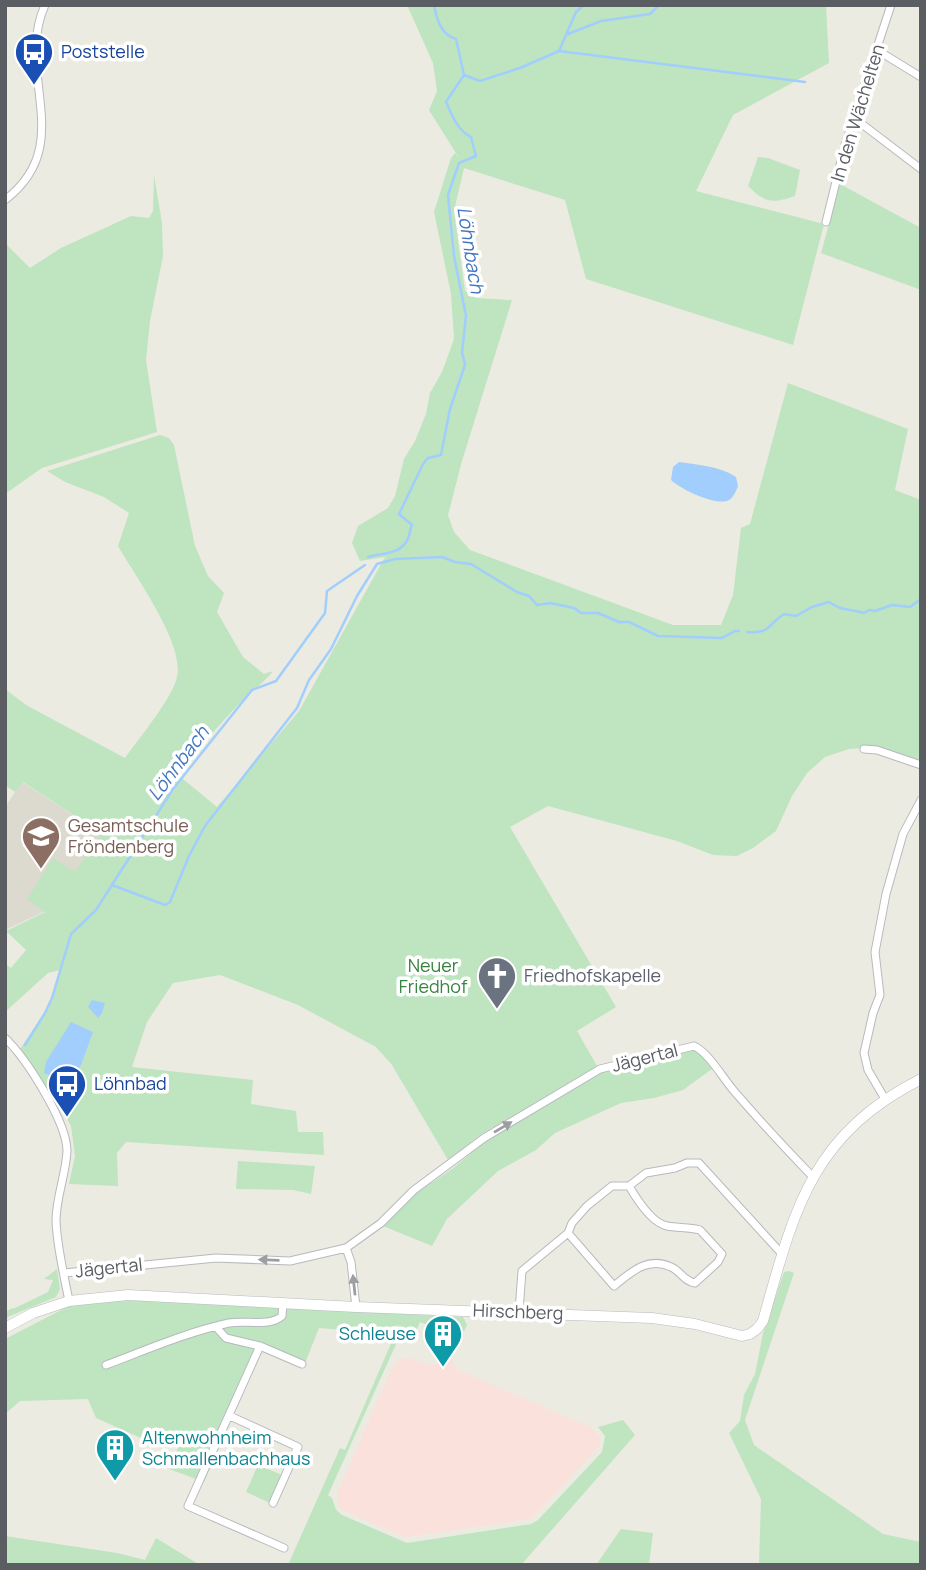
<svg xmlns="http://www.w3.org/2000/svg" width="926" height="1570" viewBox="0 0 926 1570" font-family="Manrope,sans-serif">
  <rect width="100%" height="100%" fill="#ecebe1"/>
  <path fill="#dcdacf" d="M22 782 101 833 52 908 5 930V807Z"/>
  <path fill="#fae1dc" d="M411 1358 430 1366 451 1358 456 1369 592 1428 600 1437 599 1446 531 1519 405 1537 345 1511 339 1506 337 1494 391 1370 398 1359Z"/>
  <path fill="#bee4c0" d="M407 5H826L829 63 733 115 696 191 824 224 793 345 586 279 565 200 464 168 454 211 465 291 476 298 512 300 462 461 448 515 454 532 470 550 673 625H721L733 595 741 528 750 524 788 383 908 429 895 490 921 500V761L879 747 849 749 825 757 807 773 792 796 776 831 753 848 737 856 713 855 677 841 548 806 510 827 616 1007 577 1031 597 1066 480 1135 448 1160 392 1065 376 1047 298 1005 220 975 173 983 147 1022 132 1067 253 1080 251 1104 296 1111 298 1132H323L324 1155 126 1142 117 1153 118 1186 69 1184 75 1156 71 1126 48 1087 37 1083 18 1052 50 1004 60 970 48 973 5 1012V964L11 968 26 950 6 931 45 912 27 899 53 858 75 872 101 833 23 782 15 792 5 785V689L26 705 125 758C139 738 172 699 177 677 185 644 135 576 118 546L129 513 104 497 65 482 47 471 160 435 169 438 174 445 195 546 208 576 224 593 217 612 243 657 264 674 273 671C263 684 250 692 238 705 217 727 197 751 177 774L217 807 299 711 385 557 360 561 352 543 358 526 388 508 395 496 404 459 415 441 426 414 430 393 442 372 454 339 451 294 434 212 451 158 455 153 459 158 429 110 437 91 433 63Z
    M758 157 768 158 800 170 795 196C772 204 765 203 748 186Z
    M154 175 162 223 163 256 150 321 146 360 157 432 42 468 5 494V243L30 268 61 248 131 216 149 218 153 211Z
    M840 184 921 228V290L821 253Z
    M689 1050C701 1051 706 1060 712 1069L683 1090 654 1098 621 1103 555 1133 536 1150 498 1171 447 1219 432 1246 383 1226 413 1195 452 1169 492 1136 602 1071Z
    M238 1161 315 1166 311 1194 293 1190 236 1189Z
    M57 1269 60 1289 56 1297 5 1318V1313L10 1309 15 1308 48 1292 53 1280 44 1279Z
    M789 1271 794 1273 745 1420 754 1445 883 1534 921 1542V1565H759L761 1499 729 1433 740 1421 744 1395 755 1374 763 1333 784 1272Z
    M128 1300 463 1317 467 1325 464 1331 431 1318 428 1325 420 1322 414 1336 402 1331 328 1495 332 1498 336 1510 342 1515 407 1543 531 1524 538 1520 602 1452 605 1436 598 1427 623 1420 635 1435 521 1565H288L340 1448 345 1450 399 1325 367 1332 319 1328 303 1368 262 1351 204 1482 169 1469 180 1443 153 1432 148 1441 96 1418 88 1399 20 1401 5 1414V1339L71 1305Z
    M258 1465 282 1475 270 1503 246 1492Z
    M621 1529 653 1533 649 1565H596Z
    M5 1536 117 1553 145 1560 156 1538 200 1565H5Z"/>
  <path fill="#a1cefd" d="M679 462C698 465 720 466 736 477L738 486C736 491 734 497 729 500 717 507 680 489 671 480L673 467Z
    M92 1000 105 1003 102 1013 98 1018 88 1007Z
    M71 1022 93 1032 81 1065 69 1084 44 1073 46 1062Z"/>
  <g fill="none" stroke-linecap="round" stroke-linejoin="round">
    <path stroke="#a1cefd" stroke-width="2.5" d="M434 5C437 20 441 35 456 39L464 75
      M568 34 601 21 650 14 659 5
      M559 51 805 82
      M368 557C382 553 403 555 409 536 410 533 410 529 412 525L399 514 423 464 428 458 441 455 450 409 465 365 462 352 466 316 454 256 448 195 459 163 476 156 471 137C457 130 452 115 446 102L464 75 480 81 520 68 559 51 576 12 584 5
      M747 632C771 634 768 624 784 614L796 616 812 607 829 602C844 612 848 608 864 613L869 610 875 611 892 605 910 607 921 599
      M112 885 165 905 170 902 189 856 205 826 297 708 309 680 331 649 357 596 377 564 395 559 442 557 455 562 471 564 517 592 529 596 537 605 550 603 574 608 581 613H598L619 622H629L658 636 722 638 735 631H739
      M25 1045 45 1013 52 998 71 934 96 910 173 789 252 690 276 681 325 613 327 591 365 565"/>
    <g stroke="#b7b9be" stroke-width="9">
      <path id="street" d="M877 50 921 77
        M854 118 921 169
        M5 200C78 144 14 74 45 5
        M826 222 845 145 891 5
        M864 749 877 750 921 765
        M5 1038C26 1058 67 1122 67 1151 66 1174 56 1197 56 1221 57 1247 64 1275 69 1301
        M885 1099 868 1070 864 1053 873 1013 880 995 875 952 886 894 903 834 921 800
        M568 1233 614 1286C631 1272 648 1256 671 1267 681 1271 683 1281 695 1283L718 1262 722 1254 700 1230C689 1227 678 1228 667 1226 652 1223 636 1198 629 1186
        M346 1248 351 1262 356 1307
        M64 1273 216 1258 290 1261 346 1248 381 1223 414 1190 484 1138 600 1069 694 1046C709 1053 722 1077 734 1091 759 1120 785 1148 812 1176
        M519 1311 522 1271 568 1233 572 1223 587 1206 612 1186H629L646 1173 675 1168 687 1163H699L782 1254
        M216 1327 226 1338 260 1346
        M106 1365C146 1350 187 1332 229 1323 245 1320 270 1327 282 1316L283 1303
        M230 1416 298 1447 273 1503
        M284 1548 188 1506 260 1346 302 1364"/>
    </g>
    <g stroke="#b7bac0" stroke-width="11">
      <path id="secondary" d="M5 1328 33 1313 69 1301 128 1295 356 1307 652 1318 695 1324 742 1336 750 1334 757 1329 763 1321C794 1210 811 1135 921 1079"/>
    </g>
    <use href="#street" stroke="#fff" stroke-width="7"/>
    <use href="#secondary" stroke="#fff" stroke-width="10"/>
  </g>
  <defs><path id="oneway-solid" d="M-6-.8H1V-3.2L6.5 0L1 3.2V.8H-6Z" transform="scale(1.75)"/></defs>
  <g fill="#9c9ea1">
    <use href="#oneway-solid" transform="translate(503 1127) rotate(-31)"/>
    <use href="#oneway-solid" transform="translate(269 1260) rotate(-178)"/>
    <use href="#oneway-solid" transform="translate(354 1285) rotate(-96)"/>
  </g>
  <defs>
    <g id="bus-pin" transform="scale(2.0125)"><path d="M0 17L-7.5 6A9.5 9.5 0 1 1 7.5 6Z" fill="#1a4fb4" stroke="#fff"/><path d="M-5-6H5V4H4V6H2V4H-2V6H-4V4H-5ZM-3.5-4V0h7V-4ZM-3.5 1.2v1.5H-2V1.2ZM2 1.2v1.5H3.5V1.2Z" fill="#fff"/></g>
    <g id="school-pin" transform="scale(2.0125)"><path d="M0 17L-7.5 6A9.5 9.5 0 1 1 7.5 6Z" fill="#8d6e63" stroke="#fff"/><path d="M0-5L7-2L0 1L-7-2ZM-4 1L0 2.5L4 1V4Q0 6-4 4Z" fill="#fff"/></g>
    <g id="church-pin" transform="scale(2.0125)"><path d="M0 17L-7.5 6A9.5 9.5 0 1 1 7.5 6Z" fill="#6b7280" stroke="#fff"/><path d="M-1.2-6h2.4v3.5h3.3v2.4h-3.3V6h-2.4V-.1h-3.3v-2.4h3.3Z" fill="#fff"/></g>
    <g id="building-pin" transform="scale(2.0125)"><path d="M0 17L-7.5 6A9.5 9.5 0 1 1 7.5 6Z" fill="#0f9aa8" stroke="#fff"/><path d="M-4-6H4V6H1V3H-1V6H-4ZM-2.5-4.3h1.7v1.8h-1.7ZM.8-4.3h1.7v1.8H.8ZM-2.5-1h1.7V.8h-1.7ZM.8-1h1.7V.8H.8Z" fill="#fff"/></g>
  </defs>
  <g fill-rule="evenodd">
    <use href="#bus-pin" x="34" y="52"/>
    <use href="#school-pin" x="41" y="836"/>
    <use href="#church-pin" x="497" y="976"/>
    <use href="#bus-pin" x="67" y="1084"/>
    <use href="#building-pin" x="443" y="1334"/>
    <use href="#building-pin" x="115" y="1448"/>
  </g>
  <g text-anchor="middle" stroke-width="7" stroke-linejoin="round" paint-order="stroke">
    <g font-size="18" fill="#164399" stroke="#fff" text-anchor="start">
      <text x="61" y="58">Poststelle</text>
      <text x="94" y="1090">Löhnbad</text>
    </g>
    <g font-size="18" fill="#5a5d62" stroke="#fff">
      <text transform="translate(858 113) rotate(-73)" y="6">In den Wächelten</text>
      <text transform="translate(645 1058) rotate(-14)" y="6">Jägertal</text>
      <text transform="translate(109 1268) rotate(-6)" y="6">Jägertal</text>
      <text transform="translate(518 1312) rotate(2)" y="6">Hirschberg</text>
    </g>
    <g font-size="18" fill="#785e54" stroke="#fff" text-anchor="start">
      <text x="68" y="832">Gesamtschule<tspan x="68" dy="21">Fröndenberg</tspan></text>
    </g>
    <g font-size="18" fill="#378440" stroke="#fff">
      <text x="433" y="972">Neuer<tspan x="433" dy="21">Friedhof</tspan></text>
    </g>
    <g font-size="18" fill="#5b616d" stroke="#fff" text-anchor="start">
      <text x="524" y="982">Friedhofskapelle</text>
    </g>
    <g font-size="18" fill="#0d838f" stroke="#fff" text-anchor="end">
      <text x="416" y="1340">Schleuse</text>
      <text x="142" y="1444" text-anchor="start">Altenwohnheim<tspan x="142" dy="21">Schmallenbachhaus</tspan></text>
    </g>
    <g font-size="19" font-style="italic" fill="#4477bf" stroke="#fff">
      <text transform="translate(471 250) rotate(81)" y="7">Löhnbach</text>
      <text transform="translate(178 763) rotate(-53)" y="7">Löhnbach</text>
    </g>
  </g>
  <rect width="926" height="1570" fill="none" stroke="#5a5d62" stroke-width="14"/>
</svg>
